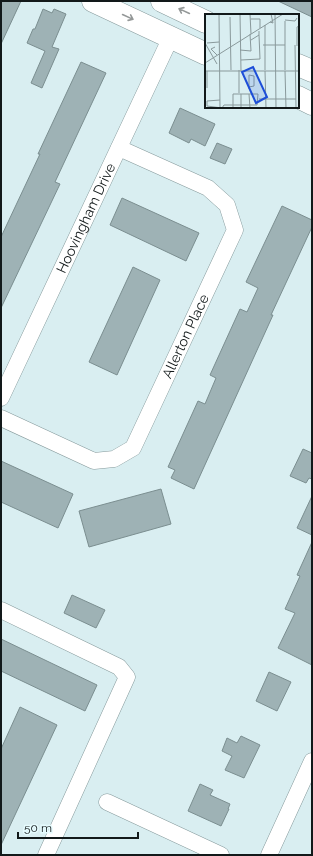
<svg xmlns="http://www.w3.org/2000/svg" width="313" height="856" viewBox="0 0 313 856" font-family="Raleway,sans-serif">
  <rect width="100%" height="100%" fill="#d9eef1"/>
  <path fill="#9eb2b5" stroke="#7b8e90" d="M1 1H21L1 44Z
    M278 1H312V17Z
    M43 9 52 13 54 9 66 14 52 47 59 49 42 88 31 83 45 51 27 43 33 29H35Z
    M81 62 106 73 55 182 60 184 1 308V237L40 154H38Z
    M180 108 215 124 205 146 191 139 189 143 169 133Z
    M217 143 232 149 225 164 210 158Z
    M122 198 199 233 186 261 110 225Z
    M282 206 312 220V227L271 315H273L194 489 171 478 175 470 168 467 198 401 205 404 216 378 210 375 240 309 247 312 258 288 246 282Z
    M133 267 160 280 117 375 89 362Z
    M303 449 312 453V479L309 478 306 483 290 476Z
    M1 461 73 494 58 528 1 502Z
    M161 489 171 524 89 547 79 511Z
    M312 496V535L297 528Z
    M312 542V665L278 648 295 613 285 609 300 576 297 575Z
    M72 595 105 610 96 628 64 613Z
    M1 639 97 685 85 711 1 671Z
    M269 672 291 682 277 711 256 701Z
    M20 707 57 725 1 845V749Z
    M241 736 260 745 244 778 225 770 232 756 222 751 227 738 237 743Z
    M200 784 213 790 210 795 230 804 228 809H229L221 826 188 811Z"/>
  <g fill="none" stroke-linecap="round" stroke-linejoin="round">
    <g stroke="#869a9c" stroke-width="17">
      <g id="street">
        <path id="s1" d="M1 398 171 37"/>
        <path id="s2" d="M1 418 94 461 114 459 133 448 235 230 227 205 208 188 119 148"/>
        <path d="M1 610 119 667 127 677 46 855"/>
        <path d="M107 802 221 855"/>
        <path d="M269 855 312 761"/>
      </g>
    </g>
    <g stroke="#869a9c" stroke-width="23">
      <path id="secondary" d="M93 1 206 54
        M162 1 206 22
        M298 65 312 71
        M298 97 312 104"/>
    </g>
    <use href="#street" stroke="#fff" stroke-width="16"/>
    <use href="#secondary" stroke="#fff" stroke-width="22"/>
  </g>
  <defs><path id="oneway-shaft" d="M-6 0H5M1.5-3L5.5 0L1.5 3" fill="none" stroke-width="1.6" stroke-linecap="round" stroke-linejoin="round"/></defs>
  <g stroke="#949898">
    <use href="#oneway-shaft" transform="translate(184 11) rotate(-155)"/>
    <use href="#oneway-shaft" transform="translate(128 17) rotate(25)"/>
  </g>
  <g text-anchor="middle" stroke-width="4" stroke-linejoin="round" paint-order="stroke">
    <g font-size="14" fill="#12191a" stroke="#e6fbfe">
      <text dy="5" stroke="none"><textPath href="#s1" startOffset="199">Hoovingham Drive</textPath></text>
      <text dy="5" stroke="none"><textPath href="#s2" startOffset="268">Allerton Place</textPath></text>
    </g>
  </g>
  <g transform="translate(205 14)">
    <rect width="94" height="94" fill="#d9eef1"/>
    <path fill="none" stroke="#89999b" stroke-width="1" d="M14 0 15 94M35 0 36 57M45 0 46 20M70 0 71 94M25 3 26 56M46 5H55V14M80 6 90 7 92 4M80 7V56M65 8 68 9 66 0M60 11V56M46 26 54 21V17M0 29 12 50M2 29 14 28M58 31H80M90 31 91 94M92 32V13L94 12M10 33 6 35 12 41M35 36 46 37 45 20M36 46 55 45 54 21M0 49 78 0M34 56V79M0 57H94M2 57V74M60 57 61 94M80 57 81 94M44 73 49 72V62L44 61M44 75V61M36 80V94M44 80 45 94M54 85H91M15 86 2 87V92L17 94 19 91H52L53 80H28V94"/>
    <path fill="#1d4ed8" fill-opacity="0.15" stroke="#1d4ed8" stroke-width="2" d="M48 53 62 83 51 89 37 58Z"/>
    <rect width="94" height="94" fill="none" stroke="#12191a" stroke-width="2"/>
  </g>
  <rect width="313" height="856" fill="none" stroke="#12191a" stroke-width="4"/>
  <path d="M18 832v6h120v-6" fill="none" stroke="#12191a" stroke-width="2"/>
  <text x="24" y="832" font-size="12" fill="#12191a" stroke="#e6fbfe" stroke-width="3" paint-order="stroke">50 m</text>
</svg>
